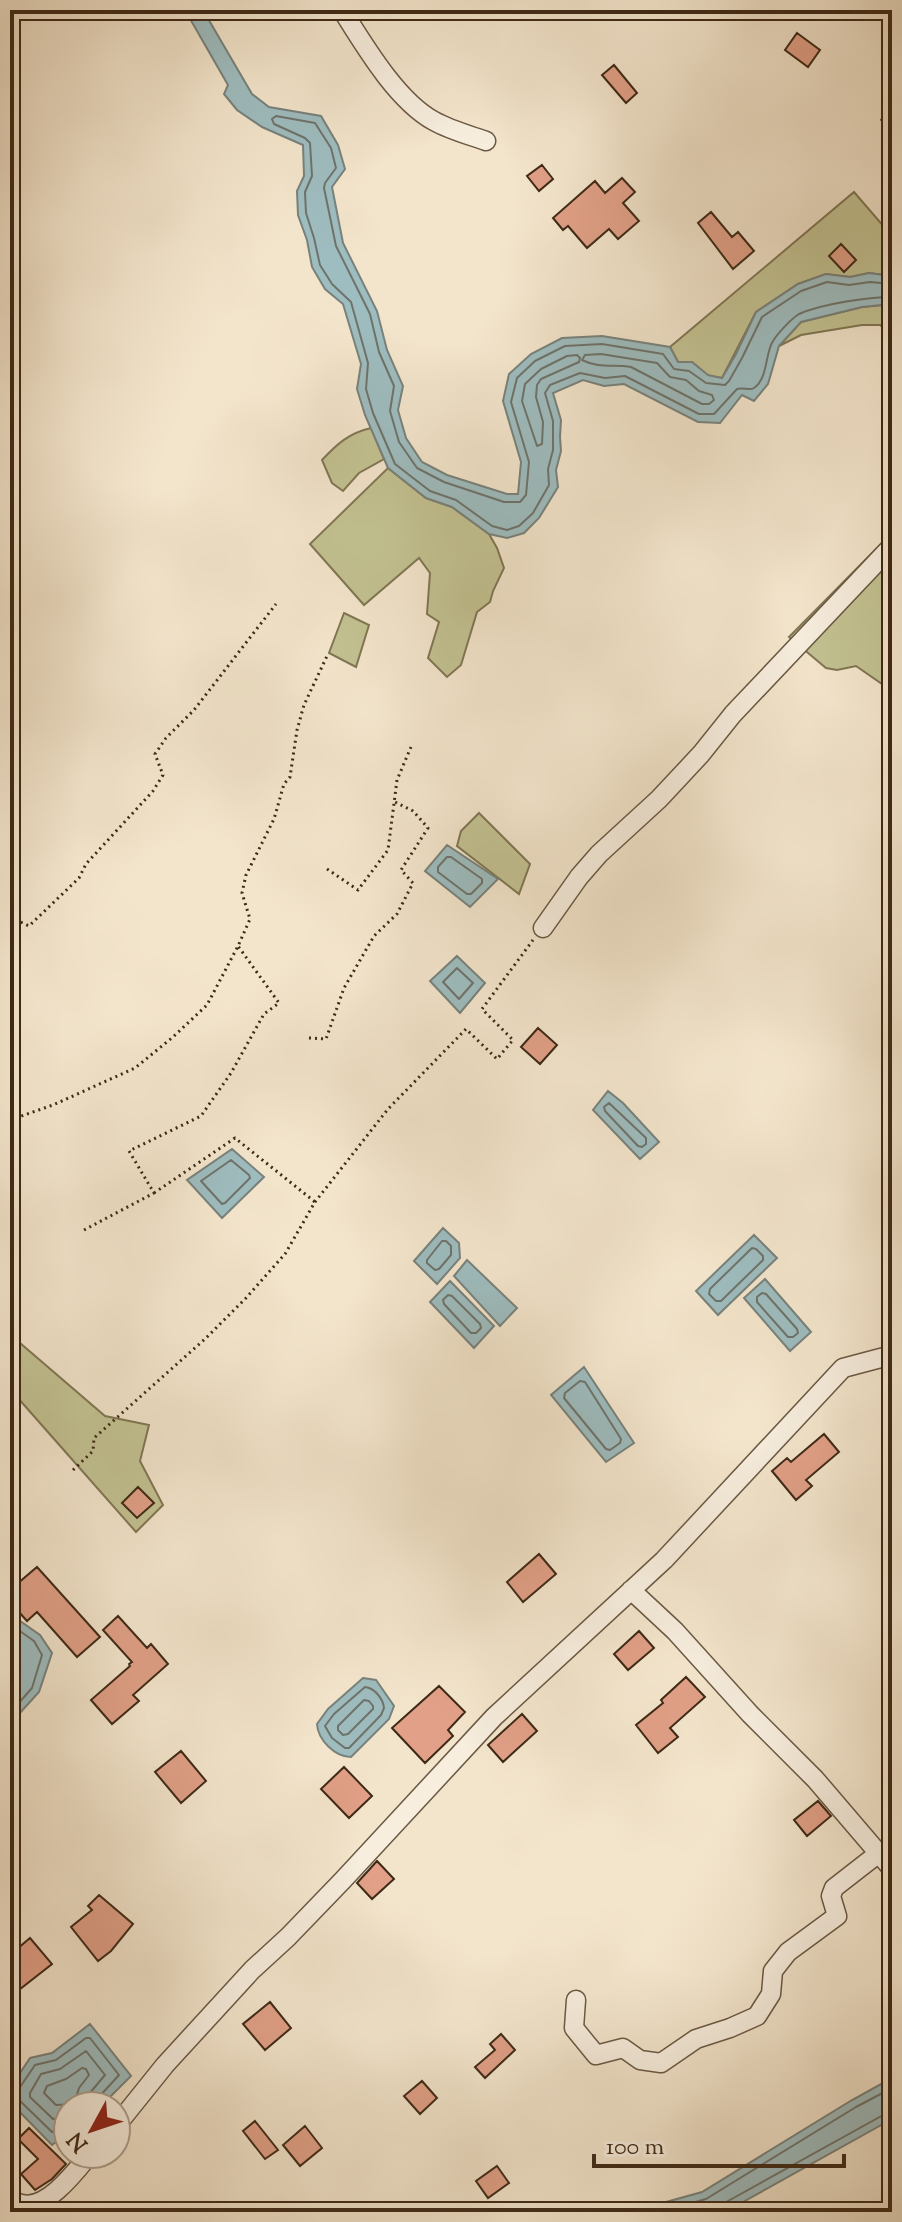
<svg xmlns="http://www.w3.org/2000/svg" width="902" height="2222" viewBox="0 0 902 2222" font-family="'Sorts Mill Goudy',serif">
  <rect width="100%" height="100%" fill="#f3e5cc"/>
  <filter id="stains"><feTurbulence type="fractalNoise" baseFrequency=".0025" numOctaves="4"/><feColorMatrix values="0 0 0 0 .2 0 0 0 0 .09 0 0 0 0 .02 0 0 0 .5 -.17"/></filter>
  <radialGradient id="worn" r=".72"><stop offset=".6" stop-color="#630" stop-opacity="0"/><stop offset="1" stop-color="#630" stop-opacity=".3"/></radialGradient>
  <path fill="#c3c292" stroke="#807654" stroke-width="2" d="M854 192 892 236V276L869 273 850 277 826 274 798 284 756 312 722 378 708 376 692 362H678L670 347Z
    M892 304V335L880 325H862L801 335 779 346 801 322 862 307Z
    M371 428 384 459 359 473 343 491 332 483 322 460C337 444 349 433 371 428Z
    M388 468 426 498 452 507 489 534 497 548 504 568 493 591 490 602 477 612 461 665 447 677 428 658 439 622 427 614 430 573 419 558 364 605 310 544Z
    M892 513V683L885 686 856 666 837 670 826 668 789 637 886 539Z
    M344 613 369 625 356 667 329 653Z
    M479 813 530 864 519 894 457 846 461 831Z
    M13 1337 105 1416 149 1425 140 1461 163 1505 136 1532 10 1389V1346Z"/>
  <path fill="#9ebdc0" stroke="#78827c" stroke-width="2" d="M185 10H203L252 94 269 107 321 116 338 145 345 169 332 187 343 243 377 311 387 350 403 386 398 410 406 438 422 462 447 475 507 494H518L521 462 503 401 509 374 531 354 562 338 602 336 670 347 678 362H692L708 375 722 378 736 354 756 312 798 284 826 274 850 277 869 273 892 276V304L862 307 801 322 779 346 768 384 754 401 742 395 720 423 698 422 624 384 604 386 583 380 553 393 561 420 560 437 561 451 556 470 558 487 539 518 524 533 507 538 489 534 452 507 426 498 388 468 365 415 357 389 361 364 343 304 325 289 312 267 307 240 298 215 297 191 304 176 303 145 262 127 237 110 224 94 228 85Z
    M447 845 498 879 470 907 425 871Z
    M457 956 485 983 460 1013 430 981Z
    M608 1091 623 1103 659 1142 640 1159 593 1110Z
    M232 1149 264 1177 222 1218 187 1180Z
    M443 1228 459 1243 460 1258 437 1284 414 1261Z
    M754 1235 777 1258 718 1315 696 1291Z
    M467 1260 517 1308 500 1326 454 1276Z
    M765 1279 811 1332 790 1351 744 1298Z
    M450 1281 494 1326 474 1348 430 1302Z
    M584 1367 634 1443 606 1462 551 1395Z
    M10 1614 40 1635 52 1653 39 1692 10 1724Z
    M363 1678 376 1680 394 1706 389 1719 351 1757C335 1757 318 1740 317 1724L328 1709Z
    M90 2024 131 2076 101 2106H68V2133L52 2145 10 2102C10 2085 21 2072 30 2058L52 2053Z
    M892 2078V2119L725 2212H630L702 2192 852 2100Z"/>
  <g fill="none" stroke-linecap="round" stroke-linejoin="round">
    <path stroke="#6e736b" stroke-width="2" d="M892 284 870 282 849 285 827 282 801 291 762 317 742 358 729 381 725 385 706 383 689 371 674 369 663 354 602 344 565 346 535 361 517 378 511 402 529 462 526 495 520 502H504L444 482 417 468 399 442 390 411 394 386 379 352 370 314 336 246 324 188 325 183 336 168 331 148 315 123 276 116 272 119 274 124 305 138 310 143 312 176 305 192 306 213 314 238 320 265 332 284 351 302 368 363 366 389 373 413 395 464 430 491 456 500 492 526 507 530 519 526 533 513 549 485 548 469 553 450V421L545 393 550 385 580 373 605 378 625 376 699 414H714L737 389C743 387 750 391 754 388 768 379 765 353 773 341 778 333 791 319 799 314 821 304 868 297 892 297
      M601 354 657 363 670 377 686 380 699 391 712 395 714 400 709 404H702L631 367C613 364 600 369 582 360L585 355Z
      M577 355 580 358 579 362 541 379 537 385 536 397 543 422 542 444 537 446 522 401 525 384 541 369 567 356Z
      M447 857H451L482 879V883L471 894H467L438 872V867Z
      M457 968 473 983 459 999 443 982Z
      M609 1103 646 1138V1144L642 1147 638 1146 605 1111 604 1107Z
      M231 1160 249 1175 250 1178 225 1203 222 1204 201 1181Z
      M442 1241H446L451 1246V1255L439 1269 435 1270 427 1263V1260Z
      M752 1248 756 1249 763 1256V1260L721 1301H716L709 1294 710 1289Z
      M762 1293 766 1294 797 1329 798 1333 793 1337H788L757 1302V1297Z
      M448 1295 452 1296 480 1324 481 1328 476 1333H471L444 1304 443 1300Z
      M580 1381 585 1382 621 1439 620 1443 610 1450 606 1449 564 1398 565 1393Z
      M10 1624 34 1641 42 1655 32 1688 10 1713
      M365 1687C375 1688 383 1699 384 1708L381 1715 349 1748H345L332 1738 325 1726 334 1714Z
      M364 1700 369 1701 373 1706V1709L348 1734 343 1735 338 1730V1726Z
      M82 2068 86 2069 89 2075 79 2088 74 2104 56 2105 44 2093 47 2086 66 2079Z
      M68 2117 53 2119 30 2097V2093L41 2074 60 2069 86 2051 105 2075 89 2094 86 2106
      M68 2127 52 2132 16 2097V2093L35 2065 56 2060 86 2038H90L119 2075 98 2098 96 2106
      M661 2212 706 2199 856 2107 892 2088
      M723 2212V2206L728 2201 885 2114 892 2113"/>
  </g>
  <path fill="#e1a087" stroke="#3e2916" stroke-width="2" d="M797 33 820 50 808 67 785 50Z
    M614 65 637 93 626 103 602 75Z
    M542 165 553 179 539 191 527 176Z
    M622 178 635 192 623 203 639 221 618 239 609 229 587 248 568 226 563 230 553 218 595 181 605 193Z
    M711 212 732 237 738 232 754 251 733 269 698 223Z
    M841 244 856 260 844 272 829 256Z
    M538 1028 557 1045 540 1064 521 1047Z
    M824 1434 839 1452 806 1480 812 1486 796 1500 772 1471 787 1458 791 1462Z
    M138 1487 154 1503 137 1518 122 1503Z
    M539 1554 556 1574 523 1602 507 1582Z
    M37 1567 100 1637 77 1657 37 1612 27 1621 10 1602V1590Z
    M118 1616 147 1648 151 1644 168 1664 133 1695 139 1701 112 1724 91 1700 130 1666 129 1664 132 1662 103 1630Z
    M639 1631 654 1648 628 1670 614 1654Z
    M686 1677 705 1697 670 1728 678 1737 658 1753 636 1725 663 1703 661 1700Z
    M439 1686 465 1712 448 1730 453 1736 425 1763 392 1728Z
    M522 1714 537 1731 503 1762 488 1745Z
    M181 1751 206 1781 181 1803 155 1772Z
    M344 1767 372 1796 349 1818 321 1789Z
    M818 1801 831 1816 807 1836 794 1820Z
    M377 1861 394 1879 372 1899 357 1883Z
    M99 1895 133 1924 111 1951 98 1961 71 1927 92 1910 88 1906Z
    M30 1938 52 1964 10 1997V1955Z
    M270 2002 291 2028 265 2050 243 2024Z
    M501 2034 515 2050 485 2078 475 2067 495 2050 490 2044Z
    M422 2081 437 2098 420 2114 404 2096Z
    M255 2121 278 2150 265 2159 243 2131Z
    M305 2126 322 2148 300 2166 283 2145Z
    M29 2128 66 2164 52 2179 35 2190 21 2174 38 2159 18 2139Z
    M497 2166 509 2183 488 2198 476 2181Z"/>
  <g fill="none" stroke-linecap="round" stroke-linejoin="round">
    <g stroke="#6b5844" stroke-width="21">
      <path id="minor" d="M342 10C364 45 397 101 434 121 450 130 469 135 486 141
        M543 928 579 877 599 854 659 799 701 754 733 714 891 547
        M631 1590 675 1631 750 1714 815 1779 892 1869
        M576 2000 574 2028 596 2055 623 2048 640 2060 661 2063 696 2039 730 2028 757 2016 771 1994 773 1971 788 1952 837 1916 831 1896 834 1888 879 1853
        M116 2126 165 2065 252 1970 288 1937 343 1880 494 1717 664 1560 843 1368 892 1355
        M10 2198C14 2200 18 2204 22 2204 47 2210 76 2171 90 2154"/>
    </g>
    <path stroke="#3e2916" stroke-width="3" stroke-dasharray="2 4" stroke-linecap="butt" d="M881 121 892 107
      M327 869 358 890 388 850 397 780 411 747
      M10 917 29 926 79 878 86 864 153 791 163 775 155 754 166 738 194 710 276 604
      M309 1038 326 1039 344 988 374 936 397 914 413 883 401 870 428 828 413 811 395 802
      M10 1120 53 1105 135 1068 173 1037 207 1005 238 946 250 919 242 893 246 875 274 819 284 784 290 777 297 730 304 705 327 656
      M154 1193 235 1138 315 1202
      M84 1230 154 1193 129 1151 201 1116 231 1073 264 1014 279 1003 238 946
      M73 1470 93 1451 94 1438 205 1339 246 1298 285 1254 315 1202 388 1109 466 1029 497 1059 513 1040 482 1009 533 940"/>
    <use href="#minor" stroke="#f7eede" stroke-width="18"/>
  </g>
  <rect width="902" height="2222" fill="none" stroke="#f3e5cc" stroke-width="40"/>
  <rect x="12" y="12" width="878" height="2198" fill="none" stroke="#3e2916" stroke-width="4"/>
  <rect x="20" y="20" width="862" height="2182" fill="none" stroke="#3e2916" stroke-width="2"/>
  <g transform="translate(92 2130) rotate(230)"><circle r="38" fill="#f7eede" stroke="#ad9f8e" stroke-width="2"/>
  <path d="M0-6L14 30L0 20L-14 30Z" fill="#8f2418"/>
  <text y="-12" font-size="22" font-weight="bold" text-anchor="middle" fill="#3e2916">N</text>
  </g>
  <path d="M594 2154v12h250v-12" fill="none" stroke="#3e2916" stroke-width="4"/>
  <text x="606" y="2154" font-size="24" fill="#3e2916" stroke="#f7eede" stroke-width="6" paint-order="stroke">100 m</text>
  <rect width="100%" height="100%" filter="url(#stains)"/>
  <rect width="100%" height="100%" fill="url(#worn)"/>
</svg>
